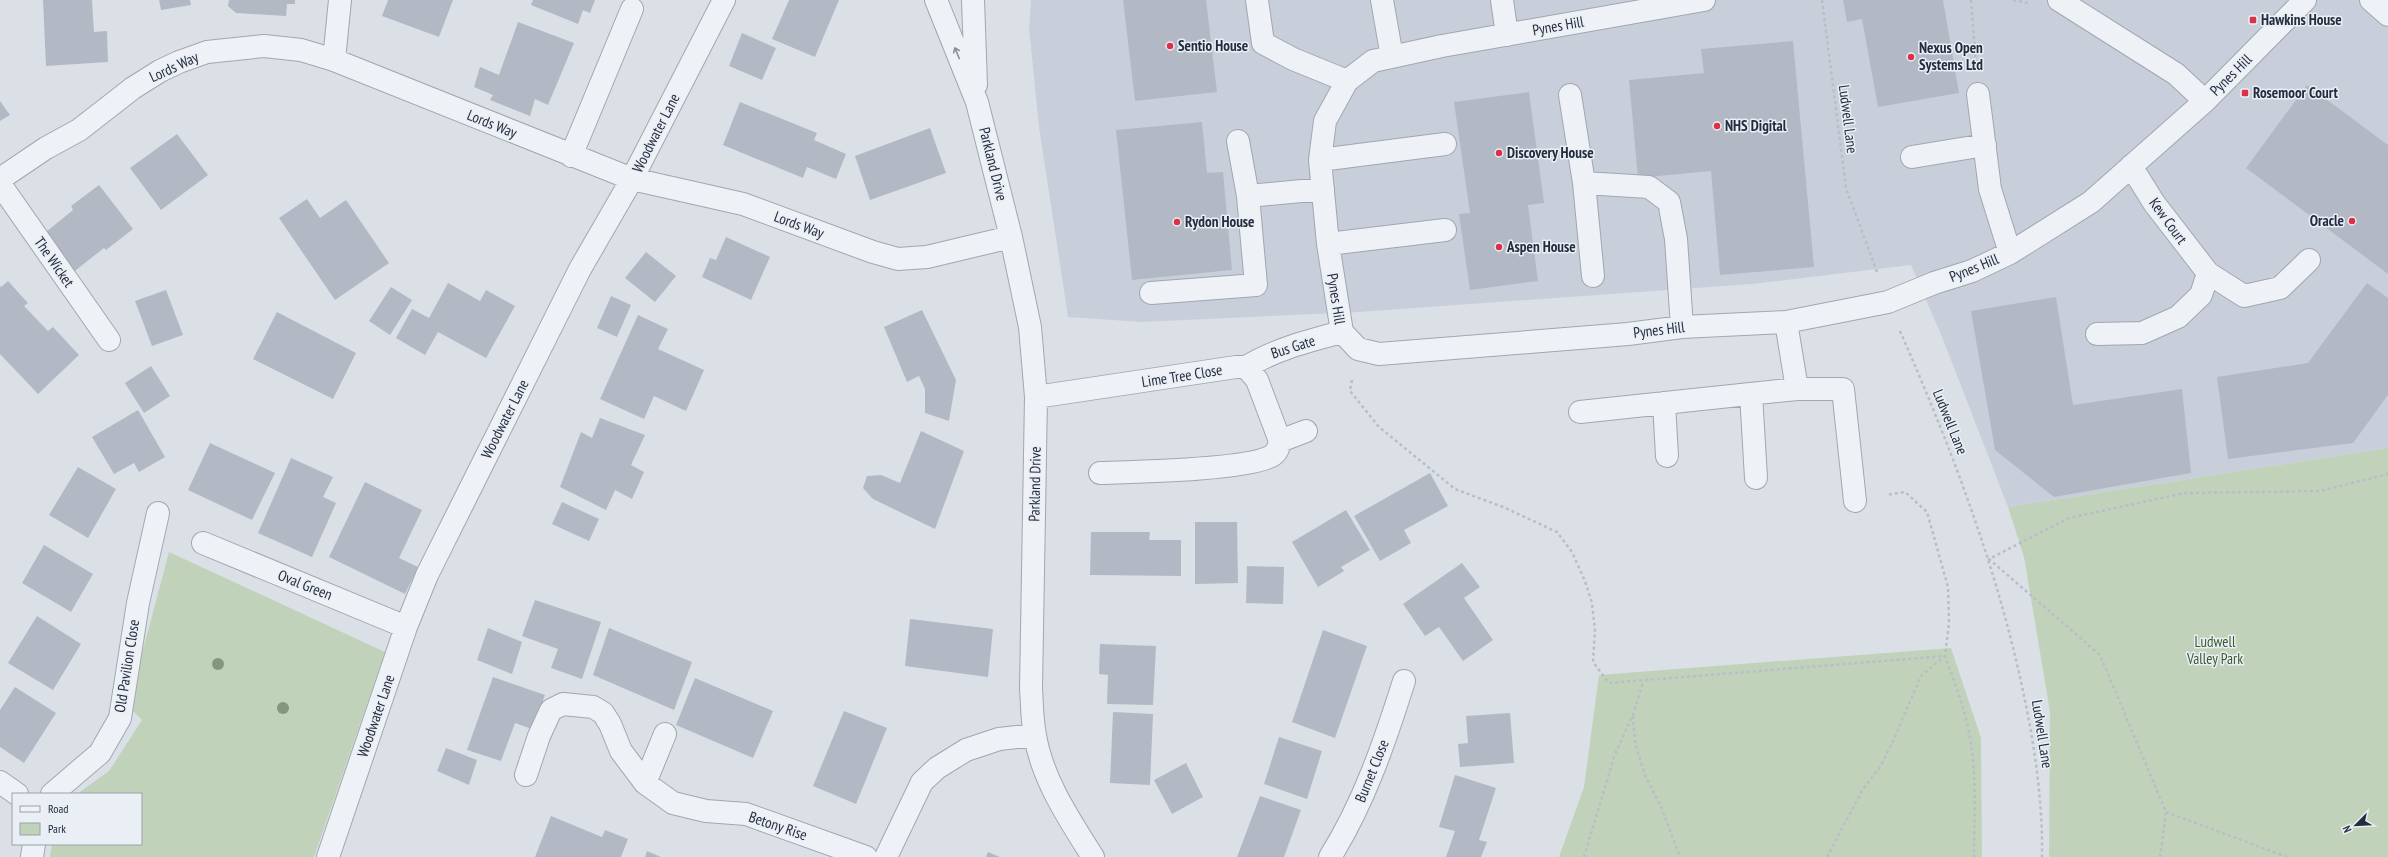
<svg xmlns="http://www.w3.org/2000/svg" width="2388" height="857" viewBox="0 0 2388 857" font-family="'PT Sans Narrow',sans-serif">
  <rect width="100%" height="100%" fill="#dbe0e7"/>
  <path fill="#c9cfda" d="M1031 0H2388V448L2008 507 1942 337 1911 265 1752 284 1359 312 1141 322 1068 317 1039 127 1029 28Z"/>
  <path fill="#c1d2bb" d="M2388 448V857H2049L2050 712 2024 557 2008 507Z
    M169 552 385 652 314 857H50L52 844H141V794H77L109 771 142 720 128 706Z
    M1951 648 1981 738 1982 857H1559L1584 787 1599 675Z"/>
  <path fill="#b2b9c5" d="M43 0H92L94 32 107 31 108 62 46 66Z
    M159 0H190L191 5 161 10Z
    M229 0H295V4H287L286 16 236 13 228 6Z
    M388 0H453L439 37 382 16Z
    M533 0H595L590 13 583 10 578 24 531 5Z
    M789 0H839L815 57 772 39Z
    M1123 0H1206L1217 92 1135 101Z
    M1843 0H1943L1959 93 1878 107 1862 19 1847 22Z
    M518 22 574 43 548 105 535 99 530 116 490 100 493 95 474 87 480 67 499 75Z
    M742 33 776 48 762 80 729 66Z
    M1793 41 1814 267 1720 275 1711 171 1638 178 1629 80 1704 73 1701 49Z
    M2307 85 2388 145V274L2246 168Z
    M1529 92 1544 203 1528 205 1538 281 1470 290 1459 214 1470 213 1454 102Z
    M0 101 10 115 0 121Z
    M740 102 817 133 814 140 846 154 836 179 807 167 803 178 723 145Z
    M1202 122 1207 173 1223 172 1232 270 1132 280 1116 130Z
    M930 128 946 173 870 200 855 156Z
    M177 134 208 175 161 210 130 168Z
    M99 185 133 229 106 250 104 248 71 274 41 236 73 210 71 206Z
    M307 199 320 218 346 200 389 263 335 300 279 218Z
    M726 237 770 257 751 300 702 277 710 258 716 260Z
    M646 252 676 276 655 302 625 278Z
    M8 281 28 303 24 306 48 331 53 327 79 355 38 394 0 354V286L1 287Z
    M448 283 480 301 486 290 515 306 486 358 438 332 425 355 396 338 412 309 429 318Z
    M2367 283 2388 298V395L2353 443 2228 459 2217 377 2308 363Z
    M391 287 412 300 390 335 369 321Z
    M166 290 183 335 152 346 135 301Z
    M611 296 631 305 617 337 597 328Z
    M2056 297 2073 405 2182 389 2191 473 2054 497 1995 450 1971 311Z
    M922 310 956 380 949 421 925 413V389L919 376 907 382 884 327Z
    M277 312 356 353 333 399 253 359Z
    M638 315 668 329 658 349 704 370 686 411 654 396 644 419 600 399Z
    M151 366 170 396 144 413 125 383Z
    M138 410 165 457 139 472 134 463 114 474 92 437Z
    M600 418 645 435 631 465 644 472 632 499 615 490 606 510 560 487 581 432 592 438Z
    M921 431 964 451 935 529 873 499 863 488 867 476 881 475 900 483Z
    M210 443 275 473 252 520 188 490Z
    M291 458 333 477 323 497 336 503 312 557 258 533Z
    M78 467 116 489 88 538 49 515Z
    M1430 473 1448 506 1404 530 1411 543 1380 561 1354 516Z
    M365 482 422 510 399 558 418 567 405 594 329 557Z
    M562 502 599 519 589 541 552 524Z
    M1346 510 1370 550 1341 567 1344 571 1318 587 1292 542Z
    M1195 522H1237L1238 583 1195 584Z
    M1091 532H1150L1149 540H1181V576L1090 575Z
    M44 545 93 574 71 612 22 583Z
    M1462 563 1480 587 1464 598 1493 640 1463 661 1439 627 1425 636 1403 604Z
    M1247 566 1284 567 1283 604 1246 603Z
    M535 600 601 622 582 679 551 668 558 649 522 636Z
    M37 616 81 644 53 690 8 663Z
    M910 619 993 629 988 677 905 666Z
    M488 628 522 642 512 674 477 660Z
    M609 628 692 662 674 710 593 675Z
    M1323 630 1367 646 1335 738 1292 722Z
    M1100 644 1156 646 1153 705 1107 704 1108 675 1099 674Z
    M493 677 545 695 532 729 515 723 501 761 467 750Z
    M695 678 773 711 753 758 676 725Z
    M15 687 56 713 24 763 0 747V710Z
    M844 711 887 728 856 804 813 786Z
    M1113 712 1153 714 1150 785 1110 783Z
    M1510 713 1514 763 1460 767 1458 744 1468 743 1466 716Z
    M1279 737 1322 751 1307 799 1264 784Z
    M446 748 477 760 469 785 437 771Z
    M1186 763 1203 797 1172 814 1154 780Z
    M1455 775 1496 788 1479 840 1487 842 1481 857H1446L1455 831 1439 827Z
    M1260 796 1301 810 1284 857H1237Z
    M551 816 602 837 605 830 628 839 621 857H535Z
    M647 851 661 857H645Z
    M988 852 1000 857H986Z"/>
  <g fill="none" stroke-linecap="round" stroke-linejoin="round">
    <g stroke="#a0a7b1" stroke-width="24">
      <path id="minor" d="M936 0 977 102 1011 237 1030 327 1036 397 1031 688C1032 704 1032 720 1035 735 1042 779 1069 819 1093 857
        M973 0 976 85
        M1257 0 1263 43 1293 59 1347 81
        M1382 0 1392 57
        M1502 0 1507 35
        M1704 0 1442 46 1373 61 1347 81 1325 121 1320 160 1328 244 1342 332 1358 349 1379 354 1628 334 1682 327 1786 322 1888 302 1934 283 1972 271 2010 253 2091 202 2205 101 2305 0
        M2059 0 2176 74 2205 101
        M2371 0 2388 15
        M334 60 340 0
        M1978 94 1990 189 2010 253
        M1570 95 1584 183 1649 187 1669 202 1676 239 1682 327
        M571 156 632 9
        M1912 157 1985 145
        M1320 160 1445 144
        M2131 166 2154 203 2208 273 2244 296 2280 288 2309 260
        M0 179 46 148 79 130 133 88 160 71 179 62 207 52 264 46 301 50 334 60 632 179 743 204 873 252 898 259 927 257 1011 237
        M1584 183 1593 276
        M0 184 109 340
        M1248 196 1323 189
        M1328 244 1445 230
        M1151 293 1256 285 1248 196 1238 141
        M2097 334 2142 333 2178 317 2201 295 2208 273
        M1246 367C1276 349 1308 341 1342 332
        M1797 389H1843L1855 501
        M1751 394 1756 478
        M1036 397 1236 367H1246L1257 380 1280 441C1279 446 1278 451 1273 455 1252 470 1131 472 1100 473
        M1664 403 1667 456
        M1580 412 1797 389 1786 322
        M1280 441 1306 431
        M203 543 406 627
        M526 775 539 736 551 710 563 704 593 707 603 713 610 724 621 751 645 783 673 803 706 811 746 814 866 857
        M0 782 17 794
        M645 783 665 734
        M52 794 100 753 120 718 138 603 158 513
        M32 857 34 844
        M328 857 406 627 427 575 580 269 632 179 724 0
        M886 857 922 782 937 768 966 750 999 739 1035 735
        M1330 857C1364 803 1385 741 1404 681"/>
    </g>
    <path stroke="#b9bec6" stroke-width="2.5" stroke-dasharray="3 3" stroke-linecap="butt" d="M1822 0 1846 188 1877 272
      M1971 0 1976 64
      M2013 0 2028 3
      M1900 331C1949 443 1993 557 2020 677 2033 736 2043 796 2042 857
      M1352 380 1350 391 1379 427 1455 489 1503 507 1557 532 1572 552 1585 581 1592 603 1595 630 1593 662 1609 683 1945 656C1955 683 1965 710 1970 738 1977 777 1974 818 1974 857
      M1633 716 1635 743 1645 775 1662 809 1680 857
      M2166 812 2287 857
      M1584 857 1615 754 1633 715 1643 682
      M1827 857 1863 789 1880 767 1893 741 1921 676 1945 656 1949 623 1948 587 1927 512 1905 492 1886 495
      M2160 857 2166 812 2100 655 1989 559 2069 518 2185 493 2321 491 2388 474"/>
    <use href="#minor" stroke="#eef1f5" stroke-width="22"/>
  </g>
  <g fill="#819782">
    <circle cx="218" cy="664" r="6"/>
    <circle cx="283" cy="708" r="6"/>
  </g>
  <defs><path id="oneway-shaft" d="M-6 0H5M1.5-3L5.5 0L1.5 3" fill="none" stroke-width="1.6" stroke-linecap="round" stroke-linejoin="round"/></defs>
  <use stroke="#898f9a" href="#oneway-shaft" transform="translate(957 53) rotate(-112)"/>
  <g fill="#dc304a" stroke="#eaeff5" stroke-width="1.5">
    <rect x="2249" y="16" width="8" height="8" rx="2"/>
    <circle cx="1170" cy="46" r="4"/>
    <circle cx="1911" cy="57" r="4"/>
    <rect x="2241" y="89" width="8" height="8" rx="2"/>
    <circle cx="1717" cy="126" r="4"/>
    <circle cx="1499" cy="153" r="4"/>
    <circle cx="2352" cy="221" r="4"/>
    <circle cx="1177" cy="222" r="4"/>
    <circle cx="1499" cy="247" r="4"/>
  </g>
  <g text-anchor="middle" stroke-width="3" stroke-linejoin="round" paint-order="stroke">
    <g font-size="15" font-weight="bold" fill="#242d3f" stroke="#eaeff5" text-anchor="start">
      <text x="2261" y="25">Hawkins House</text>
      <text x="1178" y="51">Sentio House</text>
      <text x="1919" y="53">Nexus Open<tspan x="1919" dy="17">Systems Ltd</tspan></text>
      <text x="2253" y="98">Rosemoor Court</text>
      <text x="1725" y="131">NHS Digital</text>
      <text x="1507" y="158">Discovery House</text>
      <text x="2344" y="226" text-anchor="end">Oracle</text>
      <text x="1185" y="227">Rydon House</text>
      <text x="1507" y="252">Aspen House</text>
    </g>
    <g font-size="15" fill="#242d3f" stroke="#eaeff5">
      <text transform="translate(1558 26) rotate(-10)" y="5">Pynes Hill</text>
      <text transform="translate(174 67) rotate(-25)" y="5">Lords Way</text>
      <text transform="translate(2231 75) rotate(-45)" y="5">Pynes Hill</text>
      <text transform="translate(1848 119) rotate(83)" y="5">Ludwell Lane</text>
      <text transform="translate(492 124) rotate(22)" y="5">Lords Way</text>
      <text transform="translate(656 133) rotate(-63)" y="5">Woodwater Lane</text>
      <text transform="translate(993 164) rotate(76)" y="5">Parkland Drive</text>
      <text transform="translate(2168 221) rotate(54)" y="5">Kew Court</text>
      <text transform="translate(799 225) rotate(20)" y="5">Lords Way</text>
      <text transform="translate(54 262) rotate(55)" y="5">The Wicket</text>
      <text transform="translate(1974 268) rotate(-22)" y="5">Pynes Hill</text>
      <text transform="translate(1336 299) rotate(81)" y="5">Pynes Hill</text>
      <text transform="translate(1659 330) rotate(-7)" y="5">Pynes Hill</text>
      <text transform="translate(1293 347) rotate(-18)" y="5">Bus Gate</text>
      <text transform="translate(1182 376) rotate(-9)" y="5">Lime Tree Close</text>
      <text transform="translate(505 419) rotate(-63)" y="5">Woodwater Lane</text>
      <text transform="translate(1950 422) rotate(68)" y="5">Ludwell Lane</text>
      <text transform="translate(1035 484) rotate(-89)" y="5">Parkland Drive</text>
      <text transform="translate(305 585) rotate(22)" y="5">Oval Green</text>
      <text transform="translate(127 666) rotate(-81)" y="5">Old Pavilion Close</text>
      <text transform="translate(376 716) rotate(-71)" y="5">Woodwater Lane</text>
      <text transform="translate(2042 734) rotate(81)" y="5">Ludwell Lane</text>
      <text transform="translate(1372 771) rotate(-68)" y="5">Burnet Close</text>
      <text transform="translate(778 826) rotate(19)" y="5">Betony Rise</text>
    </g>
    <g font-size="15" fill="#385c2f" stroke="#eaeff5">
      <text x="2215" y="647">Ludwell<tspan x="2215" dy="17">Valley Park</tspan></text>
    </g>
  </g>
  <rect x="12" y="793" width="130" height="52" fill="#eaeff5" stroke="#9ba1ac"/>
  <rect x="20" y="806" width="20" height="6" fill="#eef1f5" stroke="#9ba1ac"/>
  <text x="48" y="813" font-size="12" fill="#242d3f">Road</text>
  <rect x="20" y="823" width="20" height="12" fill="#c1d2bb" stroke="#9ba1ac"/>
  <text x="48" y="833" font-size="12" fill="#242d3f">Park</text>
  <g transform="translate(2356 825) rotate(246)" stroke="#eaeff5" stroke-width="3" paint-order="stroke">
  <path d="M0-3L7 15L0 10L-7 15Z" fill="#242d3f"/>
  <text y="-6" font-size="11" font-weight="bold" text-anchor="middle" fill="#242d3f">N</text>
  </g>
</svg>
